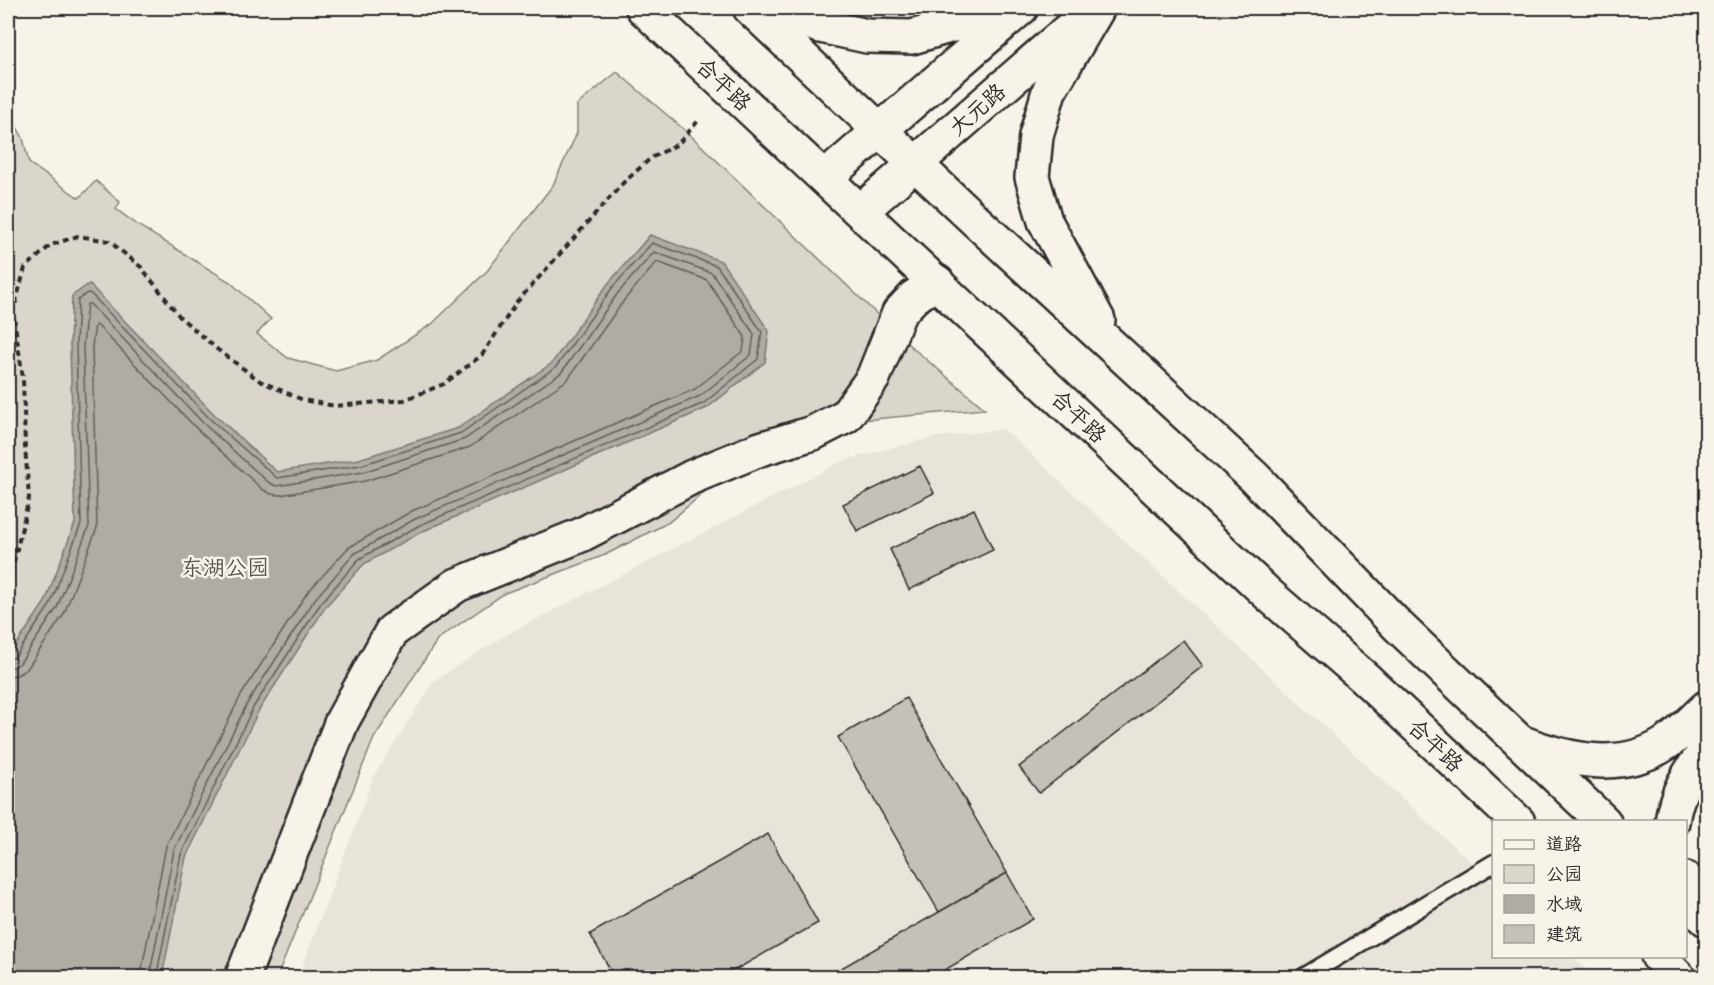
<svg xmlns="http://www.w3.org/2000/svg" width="1714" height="985" viewBox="0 0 1714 985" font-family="'Gochi Hand','LXGW WenKai TC',sans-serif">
  <rect width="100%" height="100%" fill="#f7f3e8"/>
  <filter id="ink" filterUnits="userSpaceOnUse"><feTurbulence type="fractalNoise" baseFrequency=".0167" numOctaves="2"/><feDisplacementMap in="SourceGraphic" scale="12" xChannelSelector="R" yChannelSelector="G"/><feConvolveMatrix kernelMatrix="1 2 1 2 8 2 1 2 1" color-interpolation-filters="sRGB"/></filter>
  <g filter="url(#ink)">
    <path fill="#e8e4da" d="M1004 429 1493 883 1494 956 1573 957 1595 977 298 978 374 776 434 681 504 636 845 460 931 438Z"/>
    <path fill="#dad6cc" stroke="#82807c" stroke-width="1.5" d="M617 72 688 133 908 344 985 409 862 420 720 479 669 522 605 555 505 593 438 639 374 738 277 977H8V510L9 503 8 440V101L12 118 23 138 29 163 79 198 96 181 120 202 116 209 139 226 230 282 271 319 257 334 288 358 336 371 377 360 432 324 487 271 553 185 577 133V105Z"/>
    <path fill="#afaca4" stroke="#7a7874" stroke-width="1.5" d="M650 235 721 261 769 331 765 362 707 408 421 532 364 564 326 606 259 710 186 857 162 977H8V657L45 602 75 523 70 345 72 296 89 284 215 415 277 472 359 459 458 428 552 363 607 285Z"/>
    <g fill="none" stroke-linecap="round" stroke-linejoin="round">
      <path stroke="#605f5b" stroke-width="1.5" d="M8 660 15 657 50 605 81 524 76 345 78 300 87 293 91 294 210 419 277 478 361 465 461 433 556 367 612 288 652 243 717 266 762 332 758 359 704 403 418 526 359 559 321 603 254 706 181 854 156 978
        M8 667H14L20 663 57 608 89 526 83 346 87 304H90L205 425 268 482 276 486 363 472 465 439 561 373 618 293 654 252 712 273 754 334 751 355 700 396 415 519 354 554 315 599 248 702 174 850 149 978
        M8 676 17 675 27 669 64 614 97 528 92 346 95 325 98 326 200 432 262 489 271 494 280 495 365 481 470 447 567 380 625 299 657 262 707 280 745 337 743 351 695 389 412 511 348 548 307 593 240 697 166 846 140 978"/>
    </g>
    <path fill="#c4c1b9" stroke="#2b2b2b" stroke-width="1.5" d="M920 466 934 493 857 531 843 504Z
      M974 509 993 550 909 590 890 549Z
      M1183 640 1203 666 1039 793 1019 767Z
      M906 698 1007 873 939 912 838 737Z
      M768 834 818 923 721 978H615L590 934Z
      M1007 873 1033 919 931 978H824Z"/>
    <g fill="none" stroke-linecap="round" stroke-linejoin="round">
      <g stroke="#2b2b2b" stroke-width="21">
        <path id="service" d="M1302 978 1494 863"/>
      </g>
      <g stroke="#2b2b2b" stroke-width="38">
        <path id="minor" d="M242 978 342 721 392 631 457 585 581 535 692 477 760 449 813 433 846 416 873 378 899 313 914 297 937 282"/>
      </g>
      <g stroke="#2b2b2b" stroke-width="38">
        <path id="tertiary" d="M1520 742C1569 761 1626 774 1672 739 1684 730 1695 718 1706 708
          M1672 822C1676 793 1688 773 1706 751
          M1686 879 1706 916"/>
      </g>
      <g stroke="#2b2b2b" stroke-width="38">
        <path id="primary" d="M643 8 1269 595 1367 680 1518 822
          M750 8 976 221 1254 477 1399 627 1604 822
          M778 8 816 25 867 36 912 37 953 25 994 8
          M1098 8 1049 91 1036 136 1032 177 1045 221 1098 320
          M825 178 1021 8
          M861 211 1081 19
          M1686 899 1706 919
          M1658 956 1679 978"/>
      </g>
      <path stroke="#2b2b2b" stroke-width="4" stroke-dasharray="6 4.5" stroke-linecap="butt" d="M8 583 10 578 29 498 25 446 23 378 13 312 25 268 51 245 78 236 109 241 141 267 180 317 218 350 260 381 303 400 335 406 404 400 444 384 482 355 517 302 623 183 651 158 678 144 698 121"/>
      <use href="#service" stroke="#f7f3e8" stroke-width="16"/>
      <use href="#minor" stroke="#f7f3e8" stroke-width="33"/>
      <use href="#tertiary" stroke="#f7f3e8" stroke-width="33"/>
      <use href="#primary" stroke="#f7f3e8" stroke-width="33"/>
    </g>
  </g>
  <g text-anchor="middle" stroke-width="5" stroke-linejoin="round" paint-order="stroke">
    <g font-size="22" fill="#2b2b2b" stroke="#f7f3e8">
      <text transform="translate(724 84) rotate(43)" y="8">合平路</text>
      <text transform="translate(977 109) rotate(-41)" y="8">大元路</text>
      <text transform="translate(1079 416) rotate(43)" y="8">合平路</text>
      <text transform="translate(1436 745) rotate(43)" y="8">合平路</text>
    </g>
    <g font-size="22" fill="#575653" stroke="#f7f3e8">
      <text x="225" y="575">东湖公园</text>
    </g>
  </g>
  <rect width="1714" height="985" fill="none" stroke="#f7f3e8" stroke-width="30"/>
  <rect x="15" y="15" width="1684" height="955" fill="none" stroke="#2b2b2b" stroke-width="2" filter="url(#ink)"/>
  <rect x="1492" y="820" width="195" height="138" fill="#f7f3e8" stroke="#a5a39c" stroke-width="1.5"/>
  <rect x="1504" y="840" width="30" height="9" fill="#f7f3e8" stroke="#a5a39c" stroke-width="1.5"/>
  <text x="1546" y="850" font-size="18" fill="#2b2b2b">道路</text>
  <rect x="1504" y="865" width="30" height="18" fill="#dad6cc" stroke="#a5a39c" stroke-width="1.5"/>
  <text x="1546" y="880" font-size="18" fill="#2b2b2b">公园</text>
  <rect x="1504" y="895" width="30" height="18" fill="#afaca4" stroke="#a5a39c" stroke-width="1.5"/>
  <text x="1546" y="910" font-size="18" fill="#2b2b2b">水域</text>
  <rect x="1504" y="925" width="30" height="18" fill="#c4c1b9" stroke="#a5a39c" stroke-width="1.5"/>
  <text x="1546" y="940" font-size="18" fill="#2b2b2b">建筑</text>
</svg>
